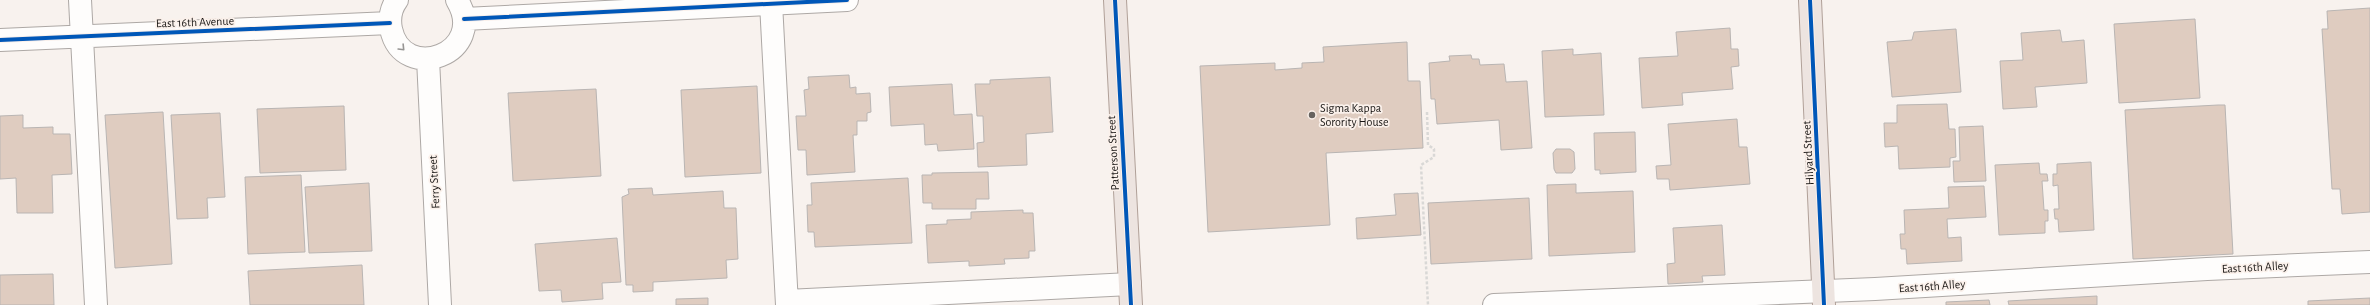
<svg xmlns="http://www.w3.org/2000/svg" width="2370" height="305" viewBox="0 0 2370 305" font-family="'Alegreya Sans',sans-serif">
  <rect width="100%" height="100%" fill="#f8f2ee"/>
  <path fill="#dfccc0" stroke="#b9b5b3" d="M2370 8V212L2342 214 2340 189H2332L2322 29H2328L2327 11Z
    M2195 19 2200 98 2119 103 2114 24Z
    M1730 28 1731 49H1738L1739 66 1731 67 1733 89 1682 93 1683 105 1642 108 1639 58 1678 56 1676 32Z
    M1956 29 1961 92 1892 97 1887 42 1912 40 1914 32Z
    M2060 30 2062 42 2084 40 2087 83 2035 87 2037 107 2003 109 2000 61 2023 60 2021 33Z
    M1407 42 1408 81H1420L1423 148 1326 153 1330 225 1208 232 1200 66 1275 63V70L1302 68V63L1324 62 1323 47Z
    M1573 49V55L1601 53 1604 115 1545 117 1542 51Z
    M1471 55 1472 59H1479L1480 65 1504 64 1506 82 1527 81 1532 148 1501 150 1499 120 1437 124 1435 99H1431L1429 63 1450 61 1449 56Z
    M849 75 850 88 856 87V94L870 93 871 112 867 113V121H857V135H853L855 172 807 175 806 150H798L796 116H806L804 90 809 89 808 77Z
    M1050 77 1053 132 1026 134 1027 165 978 167 977 143 984 142 983 116H977L975 84H990V80Z
    M952 84 954 115 972 114 974 149 938 151 937 144 925 145 924 124 891 126 889 87Z
    M757 86 761 173 685 177 681 90Z
    M596 89 601 176 513 181 508 93Z
    M1947 104 1949 129H1955L1956 157 1950 158V167L1899 169 1898 146 1885 147 1884 123H1897V105Z
    M2218 105H2225L2233 254 2133 259 2125 110Z
    M344 106 346 170 260 173 257 109Z
    M163 112 172 264 115 268 105 115Z
    M220 113 225 197 207 198 208 218 177 219 171 115Z
    M23 115V128L53 127V134H70L72 174 52 175 53 213H17L16 178 0 179V116Z
    M1737 119 1739 147H1747L1750 184 1670 190 1669 179H1657L1656 166 1671 165 1668 124Z
    M1983 126 1986 181 1954 182 1953 161H1960L1959 127Z
    M1635 132 1636 172 1600 174V170H1595L1594 133Z
    M1556 149H1570L1574 152 1575 169 1572 173H1556L1554 169 1553 153Z
    M2091 162 2094 230 2059 232 2058 219H2055L2054 209H2059L2058 185 2053 186V174H2057V164Z
    M2039 163 2040 174H2047L2048 181H2042L2044 210H2048V221H2045V233L1999 235 1995 165Z
    M988 172 989 199H976V209H932V203H923L922 175H932V173Z
    M301 175 305 252 248 254 245 177Z
    M908 178 912 243 815 247 814 232H808L807 205H812L811 183Z
    M369 183 372 251 309 253 305 187Z
    M1576 184V193L1633 191 1635 252 1549 256 1547 185Z
    M1984 186 1986 217 1947 219 1948 238 1961 237 1962 261 1907 264 1906 249H1901L1900 234H1905L1904 210 1949 208 1948 187Z
    M652 188 653 195 723 191 724 208H736L738 259 726 260 727 278 653 282V291L633 292V285H626L622 197 629 194 628 189Z
    M1418 193 1421 235 1357 239 1356 218 1396 215 1394 194Z
    M1529 198 1532 259 1431 264 1428 203Z
    M1023 210V213H1033L1035 251H1029V258L1004 259 1005 264 969 266V261L928 263 926 225 947 224V220L971 219V212Z
    M1722 225 1725 275 1702 276 1703 282 1668 284 1667 264 1675 263 1673 228Z
    M617 238 621 282 602 283 603 299 562 302 561 290 539 291 535 244Z
    M362 265 364 305H250L248 271Z
    M53 274 54 305H0V275Z
    M2097 296V305H2009L2008 301Z
    M708 298V305H676V299Z
    M2370 298V305H2308V301Z
    M1989 300 1990 305H1946V302Z"/>
  <g fill="none" stroke-linecap="round" stroke-linejoin="round">
    <g stroke="#ada8a5" stroke-width="24">
      <path id="minor" d="M80 0 96 305
        M397 0C391 8 389 19 391 29 403 85 489 53 457 0
        M771 3 787 305
        M464 19 847 0
        M0 40 390 23
        M428 59 440 305
        M787 301 1130 284
        M1494 305 1875 289 2207 269 2370 262"/>
    </g>
    <g stroke="#b0a098" stroke-width="24">
      <path id="major" d="M1115 0 1131 305
        M1810 0 1824 305"/>
    </g>
    <path stroke="#d9d8d6" stroke-width="2.5" stroke-dasharray="3 2" stroke-linecap="butt" d="M1427 112 1428 145 1434 149V157L1421 165 1428 305"/>
    <use href="#minor" stroke="#fefdfc" stroke-width="22"/>
    <use href="#major" stroke="#ede4e0" stroke-width="22"/>
    <g stroke="#fbf1eb" stroke-width="6">
      <path id="cycleway" d="M1115 0 1131 305
        M1810 0 1824 305
        M464 19 847 0
        M0 40 390 23"/>
    </g>
    <use href="#cycleway" stroke="#0057b8" stroke-width="4"/>
  </g>
  <defs><path id="oneway-chevron" d="M-2-3.5L2.5 0L-2 3.5" fill="none" stroke-width="1.6" stroke-linecap="round" stroke-linejoin="round"/></defs>
  <use stroke="#979594" href="#oneway-chevron" transform="translate(402 48) rotate(46)"/>
  <circle fill="#676360" stroke="#fbf1eb" stroke-width="1.5" cx="1312" cy="115" r="4"/>
  <g text-anchor="middle" stroke-width="3.5" stroke-linejoin="round" paint-order="stroke">
    <g font-size="12" fill="#191614" stroke="#fbf1eb">
      <text transform="translate(195 22) rotate(-2)" y="4">East 16th Avenue</text>
      <text transform="translate(1113 153) rotate(-93)" y="4">Patterson Street</text>
      <text transform="translate(1808 153) rotate(-93)" y="4">Hilyard Street</text>
      <text transform="translate(434 182) rotate(-93)" y="4">Ferry Street</text>
      <text transform="translate(2255 267) rotate(-3)" y="4">East 16th Alley</text>
      <text transform="translate(1932 286) rotate(-4)" y="4">East 16th Alley</text>
    </g>
    <g font-size="12" fill="#191614" stroke="#fbf1eb" text-anchor="start">
      <text x="1320" y="112">Sigma Kappa<tspan x="1320" dy="14">Sorority House</tspan></text>
    </g>
  </g>
</svg>
